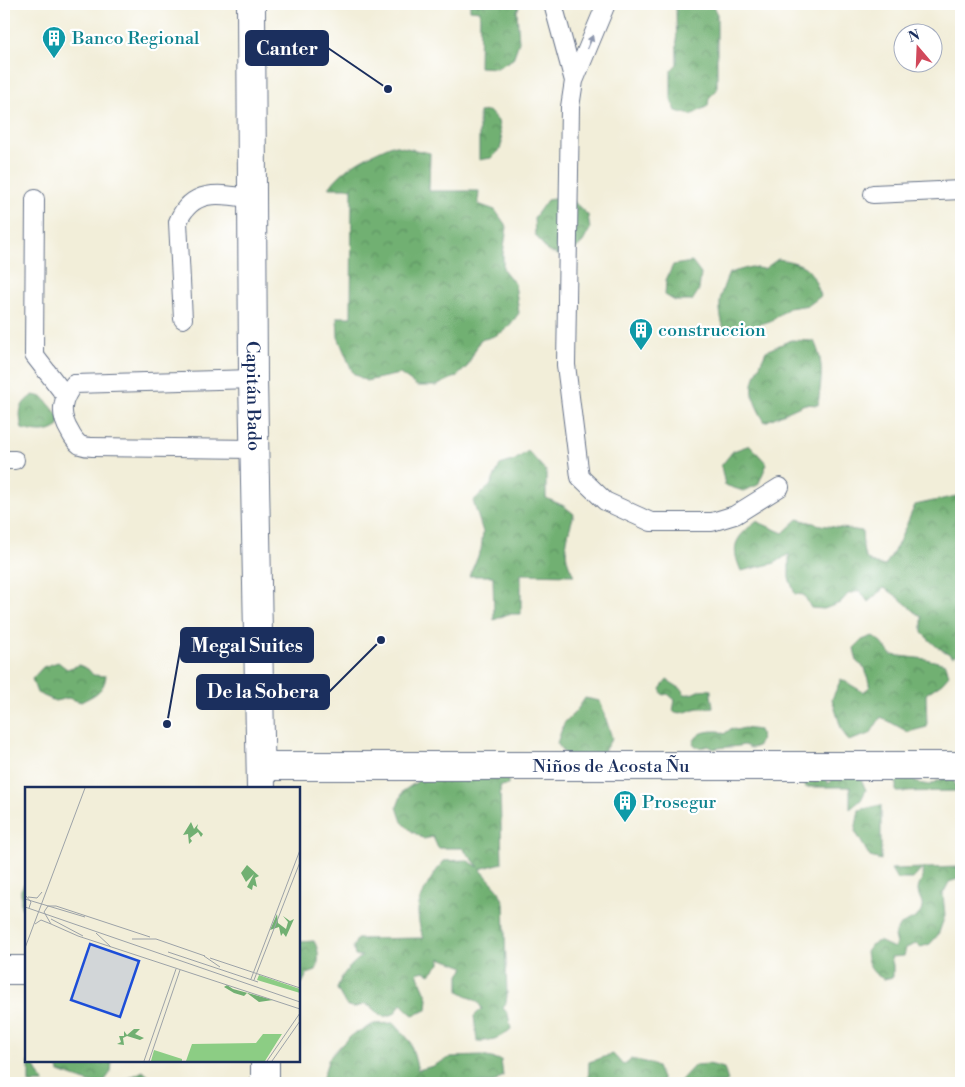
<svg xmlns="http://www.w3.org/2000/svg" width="965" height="1087" viewBox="0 0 965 1087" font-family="'Libre Bodoni',serif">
  <defs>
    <pattern id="forest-crowns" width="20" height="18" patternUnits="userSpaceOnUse" patternTransform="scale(1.25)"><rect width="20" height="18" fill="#71b072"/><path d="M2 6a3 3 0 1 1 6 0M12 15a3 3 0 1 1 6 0" fill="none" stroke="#5c9061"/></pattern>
  </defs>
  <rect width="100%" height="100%" fill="#fff"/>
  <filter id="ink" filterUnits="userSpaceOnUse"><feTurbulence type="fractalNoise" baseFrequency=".02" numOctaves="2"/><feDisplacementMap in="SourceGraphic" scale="10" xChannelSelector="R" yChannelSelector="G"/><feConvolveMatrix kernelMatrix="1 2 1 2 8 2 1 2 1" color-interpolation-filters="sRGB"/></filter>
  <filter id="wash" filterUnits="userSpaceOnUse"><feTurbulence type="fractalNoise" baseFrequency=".0096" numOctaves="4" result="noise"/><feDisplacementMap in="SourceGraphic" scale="20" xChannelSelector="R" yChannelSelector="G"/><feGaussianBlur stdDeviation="1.12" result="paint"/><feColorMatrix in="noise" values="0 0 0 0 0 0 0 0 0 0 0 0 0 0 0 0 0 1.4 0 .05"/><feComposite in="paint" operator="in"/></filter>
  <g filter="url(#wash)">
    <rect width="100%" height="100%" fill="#f2eed9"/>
    <path fill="url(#forest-crowns)" stroke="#467068" d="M470 4H521L517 11 519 42 513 59 497 68 479 67 480 11 470 10Z
      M680 4H712L717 14V90L709 98 708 106 691 115 676 111 671 99V70L677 64 676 7Z
      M489 111 498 121 502 142 500 150 491 158 479 160V112Z
      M392 145 430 153 429 191H479L478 204 495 210 507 227 503 254V269L515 284 519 313C506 331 502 335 480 340L467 367 457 376 436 386H417L400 374 366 381 353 373 338 337 337 317H351L352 188H329C344 166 369 155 392 145Z
      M559 198 574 202 588 215 590 229 583 242 566 258 547 251 535 234 534 218 547 200Z
      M778 259C808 264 811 268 821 296L809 305 789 308 770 321 749 328 724 329C717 305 719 296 729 273L751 267 764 269Z
      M692 262 701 274 699 290 692 301H675L665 295 666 280 673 265Z
      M791 340 814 341C825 364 821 381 818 405L805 404 765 422C745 390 752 383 766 351Z
      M33 395 43 397 59 416V426C47 435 35 432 22 429 19 412 18 405 33 395Z
      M750 445 767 464 758 485 743 491 725 485 721 466 733 451Z
      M528 451 546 471V498L564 506 574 514C568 535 560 554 574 575L521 574V614H508L494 620 493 576H469L481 550 483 532 473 501 490 486 500 465 515 460Z
      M961 495V653L953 656 937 647 922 633V617C909 608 898 595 884 588L868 602 860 591 848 594 840 603 824 609 811 608 804 595 795 594 789 578V554L775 563 741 571C730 545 735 539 756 521L783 533 798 519 821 525 862 531C864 553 860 562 885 566L898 544 915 505Z
      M873 636 882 643 891 655 926 659 946 664 949 675 942 683 926 694 927 727 908 732 881 717 870 734 848 741 841 728 832 699 841 679 863 692 870 687 865 668 857 662 854 648 862 640Z
      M58 662 67 669 79 665 88 669 93 675 106 676C104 692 94 695 81 702L68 698 55 701 37 693 32 679 43 667Z
      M667 680 683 690 684 694C696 696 696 687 711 690 710 697 713 701 713 707 708 708 704 708 699 708 690 709 683 716 673 711L675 700 668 694 663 695 660 689Z
      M585 698 600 701 612 738 595 766H573L557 743 564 723 577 710Z
      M732 728 736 730 744 728 759 730C762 736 762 747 752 748 749 748 747 746 744 745 734 748 723 746 714 749L708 746C702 748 697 749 693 743 698 731 708 731 719 731L724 734Z
      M435 770 508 779V785L500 786 502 863 480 869 498 889 504 903 507 995 506 1003 503 1008 508 1014 511 1029C500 1038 491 1042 477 1041L474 1016 482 1009 478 1002 459 991V975L465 967 440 958V964L430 974 424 971 417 973 428 998 427 1010 413 1015 408 1011 401 1004 394 1014 384 1017C376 1013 373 1007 365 1004L354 1008 346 1005 337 989C341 974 350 966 362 956H355L353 947 357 939 424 938C420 931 418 919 418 911 418 897 436 870 444 861L466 860 479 867 462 848H438L433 837 424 839 410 830 402 822 397 807 403 791Z
      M838 772 860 777 866 790 861 800 850 809V787H805L802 776H824L828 784Z
      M911 775 917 783 930 785 941 779 953 778 957 791 896 792V781L903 776Z
      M881 805V860L870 857 855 831 859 810Z
      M961 867V878L949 882 943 894 945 916 938 935 930 944 921 947 916 944 906 948 904 956 891 957 893 965V977L884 979C871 973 868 966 866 952L871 945 879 941 894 948 896 944 894 936 899 926C909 920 924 918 922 903 921 899 918 895 918 891 918 882 925 881 923 868L913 879H897L891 869Z
      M26 880V914L21 907V890Z
      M314 941C320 952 319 960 316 971L307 974 303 982 299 985V942Z
      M394 1023 410 1041 418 1070 433 1066 451 1057 482 1056 501 1060 503 1076 494 1083H321L329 1058 350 1036 374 1024Z
      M613 1054 623 1065 631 1059 650 1063 657 1067 664 1083H588L589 1062Z
      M29 1061H32L44 1083H29Z
      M56 1061H112L111 1072 103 1083H91L59 1072Z
      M709 1064 724 1068 728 1081 726 1083H681V1080L695 1065Z
      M143 1071 154 1081C165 1081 176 1083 187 1082 200 1081 208 1078 222 1080L224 1083H122L123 1081Z"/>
  </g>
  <g filter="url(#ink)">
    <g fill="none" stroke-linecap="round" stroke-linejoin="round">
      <g stroke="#667289" stroke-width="20">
        <path id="lane" d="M553 4 574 81
          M606 4 574 81 570 107 566 365 580 477 605 501 651 522H712L735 515 780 487
          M873 194 961 190
          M35 199 34 355 65 395
          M183 319 178 222C192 187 222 194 253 199
          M253 379 74 384C61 400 59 414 70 432 72 436 76 442 80 445 83 446 89 447 92 447L254 449
          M4 460H15"/>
      </g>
      <g stroke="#667289" stroke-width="30">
        <g id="street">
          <path id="s1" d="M251 4 253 379 261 788"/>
          <path id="s2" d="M261 766H961"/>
          <path d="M4 970H26"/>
          <path d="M265 1061V1083"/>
        </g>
      </g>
      <use href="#lane" stroke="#fff" stroke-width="18"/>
      <use href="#street" stroke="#fff" stroke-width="28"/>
    </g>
    <defs><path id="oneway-solid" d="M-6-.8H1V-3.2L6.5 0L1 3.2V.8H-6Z" transform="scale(1.25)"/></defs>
    <use fill="#8d97ae" href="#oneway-solid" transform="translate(590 42) rotate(-68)"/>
  </g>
  <defs>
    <g id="building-pin" transform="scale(1.25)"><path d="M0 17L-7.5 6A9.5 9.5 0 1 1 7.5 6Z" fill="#0f9aa8" stroke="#fff"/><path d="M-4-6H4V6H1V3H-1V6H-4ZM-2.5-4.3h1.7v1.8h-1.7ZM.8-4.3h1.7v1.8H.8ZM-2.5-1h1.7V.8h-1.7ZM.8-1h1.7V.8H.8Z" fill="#fff"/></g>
  </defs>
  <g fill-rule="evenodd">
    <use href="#building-pin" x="54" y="38"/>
    <use href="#building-pin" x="641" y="330"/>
    <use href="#building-pin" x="625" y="802"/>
  </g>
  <g text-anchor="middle" stroke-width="4.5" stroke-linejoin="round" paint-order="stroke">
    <g font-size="18" fill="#0d838f" stroke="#fff" text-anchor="start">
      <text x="72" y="44">Banco Regional</text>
      <text x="658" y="336">construccion</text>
      <text x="642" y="808">Prosegur</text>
    </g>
    <g font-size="18" fill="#1b2f5e" stroke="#fff">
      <text dy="6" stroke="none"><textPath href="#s1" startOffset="392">Capitán Bado</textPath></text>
      <text dy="6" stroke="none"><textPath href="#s2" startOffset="350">Niños de Acosta Ñu</textPath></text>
    </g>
  </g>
  <g transform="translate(25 787)">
    <rect width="275" height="275" fill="#f2eed9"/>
    <path d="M234 188 275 202V206L232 193ZM129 263 157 272V274H126Z" fill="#8ccd84"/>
    <path d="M166 35 169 42 173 37 172 41 178 47 176 50 173 45 165 51 167 54 164 57 163 47 158 48ZM222 78 234 89 230 91 232 100 228 98 227 103 222 100 229 87 221 95 216 86ZM252 127 253 136 261 142 263 135 258 129 265 134 269 132 261 150 258 146 256 149 254 140 245 143ZM202 198 208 202 248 213 234 215 222 206 219 209 209 206 199 200ZM109 242H115L110 247 119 251 115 253 102 249 98 251 99 258 92 257 96 255 94 249H99V244L102 248Z" fill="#71b072"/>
    <path d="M238 247H257L240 274H161L167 257 231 256Z" fill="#8ccd84"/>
    <path fill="none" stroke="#9ca2a8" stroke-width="1" d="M0 108 6 115 4 121M3 110 12 111 17 105M0 112 60 130M0 120 275 215M26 132 58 149M10 137 16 133 26 137M71 146 86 160M125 150 31 119H23L19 125 26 137 53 149 275 222M107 152H131M131 152 180 169M0 161 60 1M143 165 233 195M179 169 195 180M185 171 275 201M226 192 275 63M229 193 275 75M119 274 151 182M124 274 155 183M242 274 275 226M247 274 275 234"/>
    <path fill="#1d4ed8" fill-opacity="0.15" stroke="#1d4ed8" stroke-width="2.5" d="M65 157 114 174 95 230 46 213Z"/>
    <rect width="275" height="275" fill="none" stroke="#1b2f5e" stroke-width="2.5"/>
  </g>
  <path fill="none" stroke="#1b2f5e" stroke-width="2" d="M388 89L328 48M167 724L181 645M381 640L329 692"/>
  <g fill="#1b2f5e" stroke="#fff" stroke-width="2">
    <circle cx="388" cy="89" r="5"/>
    <circle cx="167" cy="724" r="5"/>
    <circle cx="381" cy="640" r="5"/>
  </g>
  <g fill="#1b2f5e" stroke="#1b2f5e" stroke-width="2">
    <rect x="246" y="31" width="82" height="34" rx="5"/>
    <rect x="181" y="628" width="132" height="34" rx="5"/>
    <rect x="197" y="675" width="132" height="34" rx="5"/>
  </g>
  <g font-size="19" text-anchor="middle" font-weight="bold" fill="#fff">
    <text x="287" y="55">Canter</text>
    <text x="247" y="652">Megal Suites</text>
    <text x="263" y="698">De la Sobera</text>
  </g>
  <rect width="965" height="1087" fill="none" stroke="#fff" stroke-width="20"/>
  <g transform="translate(918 48) rotate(341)"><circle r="24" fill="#ffffff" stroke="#a4acbf"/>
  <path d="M0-4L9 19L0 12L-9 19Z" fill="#d1495b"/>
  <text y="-8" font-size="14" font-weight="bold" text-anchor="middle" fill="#1b2f5e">N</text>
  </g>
</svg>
